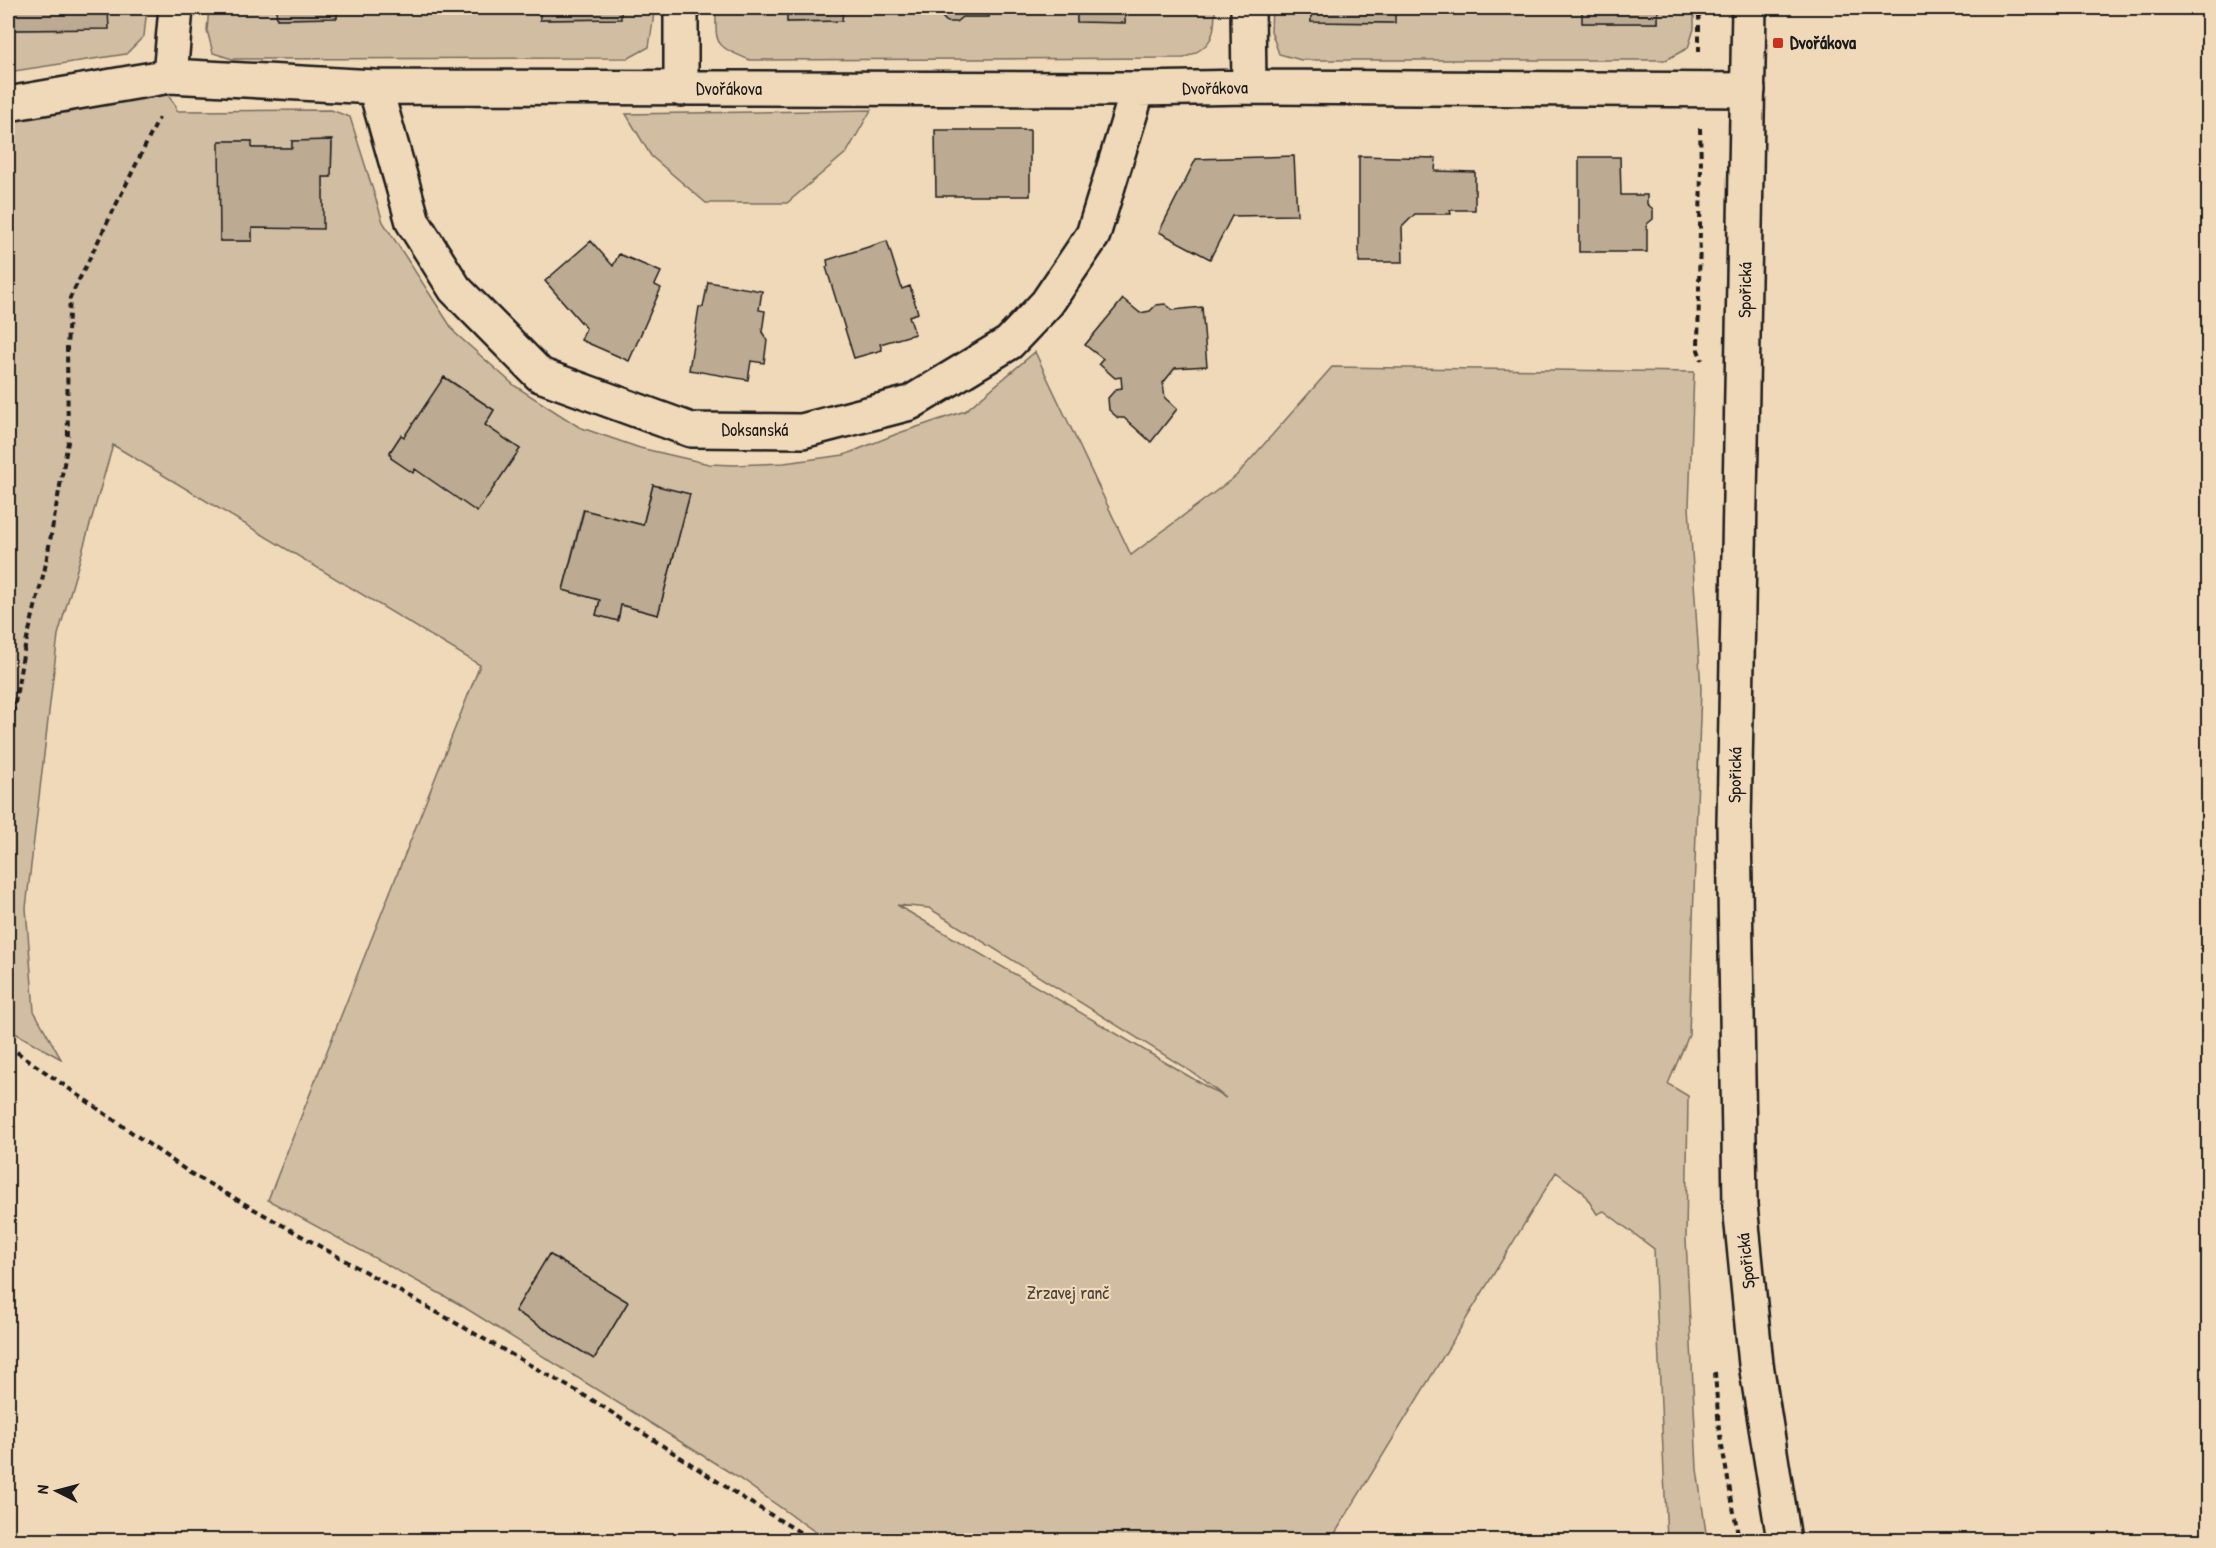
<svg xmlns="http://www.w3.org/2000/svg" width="2216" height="1548" viewBox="0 0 2216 1548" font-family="'Patrick Hand',sans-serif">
  <rect width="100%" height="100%" fill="#f0d9b9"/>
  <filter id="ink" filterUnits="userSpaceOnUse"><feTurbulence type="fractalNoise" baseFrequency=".0167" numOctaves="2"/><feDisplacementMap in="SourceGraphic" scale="12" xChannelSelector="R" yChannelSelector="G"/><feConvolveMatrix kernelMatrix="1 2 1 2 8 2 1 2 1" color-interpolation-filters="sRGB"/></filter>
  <g filter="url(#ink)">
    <path fill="#d1bda2" stroke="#766c5f" stroke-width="1.5" fill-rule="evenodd" d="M8 8H13V30L108 29V9L147 8 144 36 126 54 8 72Z
      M209 8H276L277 19 337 18V8H540V20L620 19 621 8H654L653 21 649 47 629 58 232 59 213 53 207 30Z
      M716 8H787V22L842 21 843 8H933V16H941L947 22 962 17H989V8H1077V21L1125 22V8H1215C1215 37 1212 47 1184 58L750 60C713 45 716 45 716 8Z
      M1272 8H1311V22L1394 23 1395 8H1582L1583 23H1658V8H1694V29L1688 48 1666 60H1301L1279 54 1271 31Z
      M158 82 176 106V111L331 110 350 117 383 222 455 333 515 386 579 427 640 448 709 464 735 465 784 463 844 455 899 433 965 411 1035 352 1131 555 1236 476 1332 367 1694 372 1689 507 1701 689 1689 1035 1668 1084 1688 1096 1686 1239 1697 1469 1707 1540H1667L1654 1249 1604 1211 1597 1214 1583 1192 1556 1172 1331 1540H827L734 1475 459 1304 268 1200 480 665 113 445 58 635 26 908 34 1011 61 1059 8 1029V114ZM332 140 331 177H323L322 228H252V241H220V141H251L252 148H292V141ZM445 377 494 410 485 425 520 449 415 469 413 472 391 458 390 452 401 435 404 437ZM653 485 690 494 658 615 621 605 617 620 596 615 600 600 563 590 583 510 643 525ZM897 905 929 908 1195 1074 1226 1098ZM549 1255 628 1302 594 1359 515 1311Z
      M871 110 847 152 787 203H706L651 156 626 114Z"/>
    <path fill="#bcaa92" stroke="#1c1c1c" stroke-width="1.5" d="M13 8H124V9H108L109 29 13 30Z
      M276 8H337V18L277 19Z
      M540 8H621V19L540 20Z
      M787 8H843L842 21 787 22Z
      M933 8H989V17H962L956 22H947L941 16H932Z
      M1077 8H1125V23L1077 22Z
      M1311 8H1395V23L1311 22Z
      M1582 8H1658V23H1582Z
      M935 130H1030V196H936Z
      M332 140 331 177H323V229L252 228V241H220L219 141H252V148H292V141Z
      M1294 156 1297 215 1232 216 1210 259 1159 232 1196 159Z
      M1359 156 1436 158 1435 171 1475 172V210H1450L1451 214H1415L1402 227 1403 262H1359Z
      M1579 157H1620L1621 195H1647V204L1653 209V219L1647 224V252H1579Z
      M591 241 613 266 619 254 661 272 655 285 661 288 629 361 581 340 586 328 545 281Z
      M887 241 902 289 910 286 918 313 909 316 915 334 880 344 882 350 854 358 826 267 828 266 827 260Z
      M708 282 762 291 759 310 765 311 762 332 767 340 764 363 751 361 748 380 689 370 699 307H703Z
      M1123 299 1140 313 1150 311 1156 305 1165 304 1173 310 1202 307 1207 366 1175 368 1163 383 1165 398 1177 409 1151 442 1124 418H1118L1109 410 1108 398 1116 389 1122 388 1121 377 1115 378 1099 364 1103 359 1085 345Z
      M444 377 494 410 485 425 520 449 477 512 415 469 413 473 391 458 390 452 401 435 404 437Z
      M653 485 690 494 658 615 621 605 618 621 596 615 600 600 563 590 584 510 643 525Z
      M549 1254 628 1302 594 1359 515 1311Z"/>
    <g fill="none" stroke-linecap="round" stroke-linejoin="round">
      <g stroke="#1c1c1c" stroke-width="38">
        <path id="street" d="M681 8V89
          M1248 8 1249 87
          M170 76 176 8
          M375 87 413 222 455 289 540 375 691 430 802 431 910 403 1009 343 1047 303 1093 235 1138 89
          M8 104 170 76 375 87 1138 89 1249 87 1748 90"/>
      </g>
      <g stroke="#1c1c1c" stroke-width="38">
        <path id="secondary" d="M1749 8 1734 824 1740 1205 1756 1364 1784 1540"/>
      </g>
      <path stroke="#1c1c1c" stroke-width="4" stroke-dasharray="6 4.5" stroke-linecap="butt" d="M1699 52V8
        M1700 128 1701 166 1698 350 1702 360
        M8 745 23 655 45 568 68 442 67 347 70 298 159 118
        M8 1046 190 1173 594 1401 746 1500 813 1540
        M1715 1372 1719 1430 1739 1540"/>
      <use href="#street" stroke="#f0d9b9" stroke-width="33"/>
      <use href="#secondary" stroke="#f0d9b9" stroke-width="33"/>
    </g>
  </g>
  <rect fill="#c8321e" stroke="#f0d9b9" stroke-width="2" x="1772" y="37" width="12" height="12" rx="3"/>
  <g text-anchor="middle" stroke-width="4.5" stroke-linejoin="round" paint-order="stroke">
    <g font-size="18" font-weight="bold" fill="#1c1c1c" stroke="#f0d9b9" text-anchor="start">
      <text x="1790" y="49">Dvořákova</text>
    </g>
    <g font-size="18" fill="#1c1c1c" stroke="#f0d9b9">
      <text transform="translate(1215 88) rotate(-1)" y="6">Dvořákova</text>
      <text x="729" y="95">Dvořákova</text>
      <text transform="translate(1745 290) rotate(-89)" y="6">Spořická</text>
      <text x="755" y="436">Doksanská</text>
      <text transform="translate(1735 775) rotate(-89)" y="6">Spořická</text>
      <text transform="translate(1746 1261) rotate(-96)" y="6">Spořická</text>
    </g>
    <g font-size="18" fill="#49443e" stroke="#f0d9b9">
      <text x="1068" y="1299">Zrzavej ranč</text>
    </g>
  </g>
  <rect width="2216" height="1548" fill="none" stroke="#f0d9b9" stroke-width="30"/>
  <rect x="15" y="15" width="2186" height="1518" fill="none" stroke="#1c1c1c" stroke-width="2" filter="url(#ink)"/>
  <g transform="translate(57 1491) rotate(276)" stroke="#f0d9b9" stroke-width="4.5" paint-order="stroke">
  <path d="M0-4.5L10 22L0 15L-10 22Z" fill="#1c1c1c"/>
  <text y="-9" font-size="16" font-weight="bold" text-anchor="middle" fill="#1c1c1c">N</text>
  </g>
</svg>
